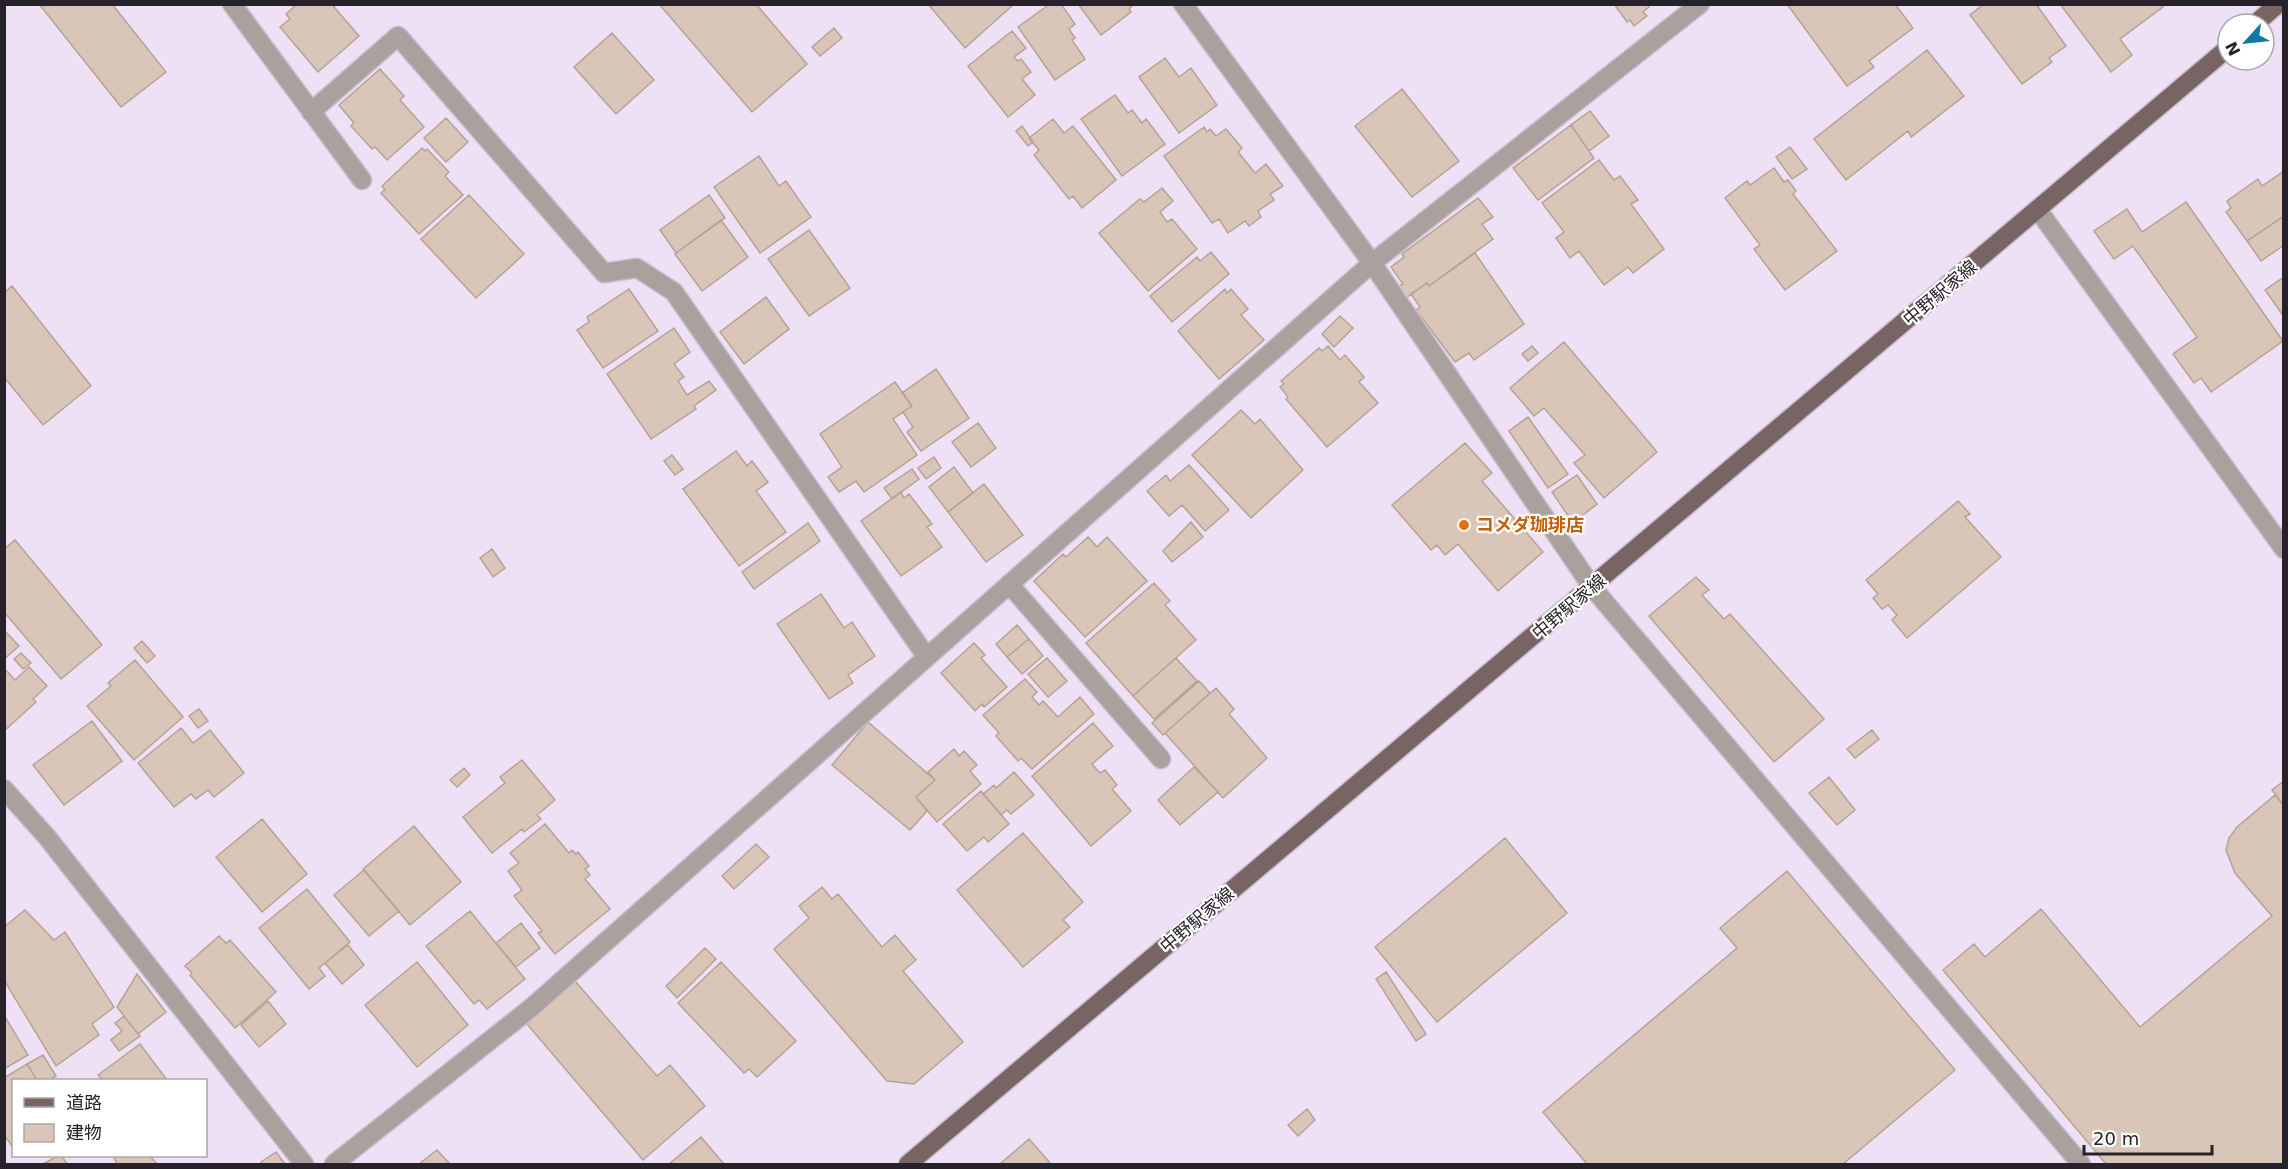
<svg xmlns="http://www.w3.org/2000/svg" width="2288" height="1169" viewBox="0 0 2288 1169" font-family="'DejaVu Sans','Noto Sans JP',sans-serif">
  <rect width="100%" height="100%" fill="#eee1f5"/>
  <path fill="#dac5b9" stroke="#b6a296" stroke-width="1.5" d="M39 4H112L166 72 121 107Z
    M297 4H336L334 7 359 36 318 72 280 27 290 19 286 14Z
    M659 4H756L807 64 752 112Z
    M928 4H1014L965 48Z
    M1050 4H1061L1075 24 1069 29 1075 38 1072 40 1085 59 1055 80 1018 27Z
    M1078 4H1134L1129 9 1131 12 1101 35Z
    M1614 4H1647L1649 7 1643 12 1647 16 1634 26 1630 20 1627 22Z
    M1787 4H1895L1913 28 1869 61 1874 67 1847 86Z
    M1984 4H2036L2066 46 2049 58 2052 62 2022 84 1970 15Z
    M2060 4H2161L2163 7 2120 39 2132 55 2111 72Z
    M834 28 842 38 820 56 812 47Z
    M1012 31 1026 48 1014 57 1018 61 1021 59 1031 72 1022 79 1035 95 1008 117 968 66Z
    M612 33 654 80 616 114 574 67Z
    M1927 50 1964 96 1911 137 1908 131 1846 180 1814 139Z
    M1165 58 1179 77 1191 68 1217 105 1179 133 1139 77Z
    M380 69 404 96 400 100 424 127 387 160 375 147 372 149 351 126 354 123 339 105Z
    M1402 89 1459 161 1412 197 1355 126Z
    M1115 95 1128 113 1132 110 1142 123 1146 119 1165 144 1122 176 1081 119Z
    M1590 111 1609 136 1589 151 1571 125Z
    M446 118 468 142 446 162 424 138Z
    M1053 119 1064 133 1073 126 1116 180 1082 208 1073 196 1069 199 1034 155 1039 150 1029 138Z
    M1571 125 1594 158 1538 200 1513 168Z
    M1022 126 1033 142 1028 146 1016 131Z
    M1204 127 1207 132 1210 129 1216 136 1226 129 1242 148 1238 152 1255 173 1266 164 1283 186 1270 194 1274 200 1258 211 1261 217 1249 226 1245 221 1228 233 1219 219 1212 223 1164 156Z
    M1790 147 1807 169 1792 179 1776 157Z
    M422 148 425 151 427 149 449 172 445 176 463 195 419 234 381 193 385 190 382 186Z
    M759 156 779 186 786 181 811 217 760 253 714 187Z
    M1599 160 1614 180 1620 176 1638 200 1631 204 1664 249 1633 273 1628 267 1604 285 1579 251 1570 258 1556 238 1564 232 1542 203Z
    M1774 168 1784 182 1788 180 1796 191 1793 194 1837 251 1785 290 1754 249 1760 245 1725 198 1747 181 1750 185Z
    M2284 171V216L2247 241 2226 212 2231 208 2227 201 2258 179 2262 186Z
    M1162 188 1173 201 1160 212 1167 222 1172 219 1197 249 1148 291 1099 233 1140 199 1144 202Z
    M469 195 524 254 476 298 421 239Z
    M709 195 725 218 676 253 660 230Z
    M1478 198 1493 217 1482 224 1493 239 1429 286 1427 283 1406 298 1398 287 1403 284 1391 267 1404 257 1402 254Z
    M2186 202 2283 341 2211 392 2201 378 2194 383 2173 354 2197 337 2133 246 2114 259 2094 231 2127 209 2142 232Z
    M2284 216V245L2261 261 2247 241Z
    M721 220 748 257 702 291 675 254Z
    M809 230 850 288 809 316 768 259Z
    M1211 252 1229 274 1172 322 1150 296 1197 257 1200 261Z
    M1475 253 1524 324 1474 360 1469 353 1455 362 1416 310 1420 307 1411 294 1427 283 1429 286Z
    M2284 277V317L2265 290Z
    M12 286 91 386 43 425 4 377V293Z
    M629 289 658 331 603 368 577 330 589 322 587 317Z
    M1225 289 1227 293 1231 289 1248 309 1241 315 1264 340 1219 379 1178 331Z
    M766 297 789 329 744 364 720 332Z
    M1340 316 1353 328 1334 347 1322 334Z
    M674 328 690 352 674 364 684 377 678 381 687 395 709 381 716 390 694 406 696 409 651 439 607 374Z
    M1564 342 1657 452 1604 498 1574 463 1585 455 1544 408 1534 416 1510 388Z
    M1328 346 1340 360 1345 355 1364 377 1359 382 1378 403 1327 447 1286 399 1288 397 1280 387 1284 384 1281 381 1319 348 1322 351Z
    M1532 346 1538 353 1528 361 1522 354Z
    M936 369 969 418 921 451 907 432 913 427 903 412 912 406 902 393Z
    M895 382 912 406 893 419 917 455 864 492 856 481 839 492 828 477 842 467 820 434Z
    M1241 410 1255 424 1260 419 1303 470 1251 518 1192 455Z
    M1528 417 1568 474 1548 488 1509 431Z
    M978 423 996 448 971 467 952 442Z
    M1465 443 1492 473 1482 481 1543 552 1498 591 1458 544 1445 555 1437 545 1431 550 1392 505Z
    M736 451 747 466 752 461 768 482 756 491 786 532 739 566 683 489Z
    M672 455 683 469 675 475 664 461Z
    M934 457 941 468 926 479 918 468Z
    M1189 465 1229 510 1205 531 1182 505 1169 516 1147 491 1166 475 1170 481Z
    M954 467 973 493 948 512 929 487Z
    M912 469 919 479 892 499 884 488Z
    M1577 475 1597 504 1573 523 1552 492Z
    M984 484 1023 535 986 562 948 512Z
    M901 492 904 498 909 494 932 524 927 527 942 547 901 576 861 521Z
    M1958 501 1970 514 1965 517 2001 557 1907 638 1892 620 1897 615 1888 605 1882 609 1873 598 1878 594 1866 580Z
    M1191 522 1203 537 1172 562 1163 551Z
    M808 523 820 541 754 589 742 572Z
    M1088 537 1097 547 1107 537 1147 581 1085 637 1034 581 1063 554 1066 557Z
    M15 540 102 645 61 679 4 612V549Z
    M492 549 505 568 493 577 480 558Z
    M1696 577 1709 590 1702 595 1724 619 1730 614 1824 719 1774 762 1649 616Z
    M1154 583 1170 601 1165 605 1196 640 1133 696 1086 643Z
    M821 594 844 628 852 622 875 656 848 675 853 683 829 699 777 624Z
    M1017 625 1029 639 1007 657 996 644Z
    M4 630 19 646 4 659Z
    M1029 639 1043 656 1022 674 1007 657Z
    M142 641 155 656 147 663 134 648Z
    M974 643 985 655 981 658 1007 687 984 707 982 704 975 711 941 673Z
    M21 653 31 663 23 669 14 659Z
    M1047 658 1067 681 1048 697 1028 674Z
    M1176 658 1197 681 1154 719 1133 696Z
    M135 660 183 717 134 760 87 706 111 686 108 683Z
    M29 667 47 686 33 699 36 702 4 731V668L15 680Z
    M1025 679 1037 692 1032 697 1039 705 1043 701 1058 717 1080 697 1094 714 1032 769 1021 758 1018 761 996 736 999 733 983 715Z
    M1199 681 1210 693 1163 735 1152 723Z
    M1216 688 1234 709 1229 714 1267 758 1223 798 1165 733Z
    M199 709 208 721 198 728 189 716Z
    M92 721 122 761 64 805 33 765Z
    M868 722 935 780 916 797 927 811 910 830 832 765Z
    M1093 723 1113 746 1092 764 1100 773 1105 770 1117 785 1112 789 1131 811 1091 846 1032 776Z
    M181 728 193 743 210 730 244 773 214 797 208 790 196 799 191 794 174 807 138 763Z
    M1872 730 1879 739 1855 758 1847 749Z
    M954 749 959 756 964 751 977 765 970 771 981 784 937 822 916 797 935 780 928 772Z
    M522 760 555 800 537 815 541 819 524 832 522 829 492 853 463 817 505 783 500 777Z
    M1194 767 1218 792 1180 825 1158 800Z
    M464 768 470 775 457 787 450 780Z
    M1014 772 1034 795 1011 814 1007 810 1001 815 983 794 994 785 996 788Z
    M1829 777 1855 810 1837 825 1809 793Z
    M2284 781V806L2272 790Z
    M981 791 1009 824 988 842 984 837 967 851 943 824Z
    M2275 795 2284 806V1164H2106L1943 970 1974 944 1985 957 2041 909 2140 1027 2272 916 2235 873 2226 850 2229 838 2237 827Z
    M262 819 307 874 262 912 216 857Z
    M545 824 569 853 572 850 576 854 578 852 589 866 585 869 590 875 585 879 610 909 555 954 538 933 542 931 514 896 522 890 508 871 519 863 510 853Z
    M414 826 461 882 410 925 363 869Z
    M1023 833 1083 902 1063 920 1070 927 1023 967 957 890Z
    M1505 838 1567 913 1437 1022 1375 947Z
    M756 844 769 857 734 889 722 876Z
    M364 870 399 911 369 936 334 895Z
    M1787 871 1955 1070 1843 1164H1587L1543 1112 1737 948 1720 928Z
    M822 887 832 899 838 894 882 947 895 935 916 960 903 971 963 1042 914 1084 887 1081 774 949 809 918 799 906Z
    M307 889 350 942 319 968 325 976 309 989 259 928Z
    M25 910 54 940 65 932 114 1007 92 1024 99 1035 56 1066 4 980V927Z
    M470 911 525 979 487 1009 479 1000 474 1004 426 946Z
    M521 923 540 948 516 967 496 943Z
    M219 936 226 943 230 940 276 992 235 1028 190 975 192 973 185 966Z
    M348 945 364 965 342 984 325 963Z
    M705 948 716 959 677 998 666 986Z
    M417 962 468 1025 417 1067 365 1005Z
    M721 962 796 1041 757 1077 749 1069 744 1073 678 1003Z
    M1386 972 1426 1034 1416 1041 1376 979Z
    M137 974 166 1012 138 1034 117 1007Z
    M575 981 657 1076 670 1065 705 1106 643 1160 527 1024Z
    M268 1001 286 1024 259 1047 241 1025Z
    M4 1015 28 1055 4 1069Z
    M124 1016 140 1036 119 1051 111 1040 122 1031 115 1023Z
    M140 1044 167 1080H103L98 1075Z
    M43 1055 56 1076 49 1080H37L27 1064Z
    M27 1064 37 1080H14V1149L4 1135V1078Z
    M1307 1109 1315 1120 1298 1136 1288 1125Z
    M701 1137 724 1164H669Z
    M1029 1139 1051 1164H1000Z
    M437 1150 450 1164H419Z
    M276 1152 285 1164H263L261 1162Z
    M58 1156H62L67 1164H43Z
    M113 1156H150L157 1164H117Z"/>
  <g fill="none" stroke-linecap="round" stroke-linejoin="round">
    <g stroke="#cabfd0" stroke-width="21">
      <path id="minor" d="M232 4 362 180
        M1183 4 1372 263 1592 587 2081 1164
        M311 112 398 36 604 273 637 268 674 292 926 656
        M2038 210 2284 549
        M1009 584 1161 759
        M4 789 47 837 304 1164
        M334 1164 531 1008 1372 263 1700 4"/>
    </g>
    <g stroke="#cabfd0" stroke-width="21">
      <path id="major" d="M2255 24 2278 4
        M908 1164 2228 48"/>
    </g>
    <use href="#minor" stroke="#aaa09e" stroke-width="18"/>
    <use href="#major" stroke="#786563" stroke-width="18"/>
  </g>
  <circle fill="#e8710a" stroke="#fff" stroke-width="2" cx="1464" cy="525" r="6"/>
  <g text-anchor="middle" stroke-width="4.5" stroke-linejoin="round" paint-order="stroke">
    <g font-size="18" fill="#272229" stroke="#fff">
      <text transform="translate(1940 293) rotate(-40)" y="6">中野駅家線</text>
      <text transform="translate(1569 607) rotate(-40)" y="6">中野駅家線</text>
      <text transform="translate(1197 920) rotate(-40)" y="6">中野駅家線</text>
    </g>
    <g font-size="18" font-weight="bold" fill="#c56008" stroke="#fff" text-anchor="start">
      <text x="1476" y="531">コメダ珈琲店</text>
    </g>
  </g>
  <rect width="2288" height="1169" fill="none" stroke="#272229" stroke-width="12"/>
  <rect x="12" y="1079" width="195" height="78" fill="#ffffff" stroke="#a9a7a9" stroke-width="1.5"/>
  <rect x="24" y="1098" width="30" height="9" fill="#786563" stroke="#a9a7a9" stroke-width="1.5"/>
  <text x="66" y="1109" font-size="18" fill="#272229">道路</text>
  <rect x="24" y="1124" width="30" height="18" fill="#dac5b9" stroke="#a9a7a9" stroke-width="1.5"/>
  <text x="66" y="1139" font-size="18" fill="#272229">建物</text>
  <g transform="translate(2246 42) rotate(243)"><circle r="28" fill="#ffffff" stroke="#a9a7a9" stroke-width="1.5"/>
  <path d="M0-4.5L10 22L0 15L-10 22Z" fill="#1078a3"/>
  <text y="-9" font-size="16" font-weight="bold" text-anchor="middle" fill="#272229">N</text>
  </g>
  <path d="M2084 1145v9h128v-9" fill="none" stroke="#272229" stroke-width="3"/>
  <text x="2093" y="1145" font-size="18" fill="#272229" stroke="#ffffff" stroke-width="4.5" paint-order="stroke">20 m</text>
</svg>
